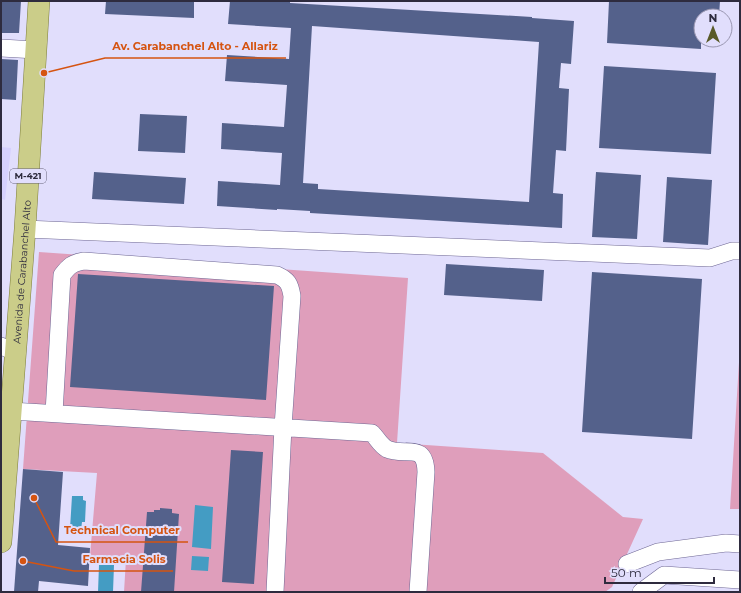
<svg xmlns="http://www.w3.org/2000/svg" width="741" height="593" viewBox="0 0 741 593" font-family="Montserrat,sans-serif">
  <rect width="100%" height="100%" fill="#e1defc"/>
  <path fill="#d5d0fe" d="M1 147 11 148 5 200 1 199Z"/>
  <path fill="#df9ebb" d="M39 252 408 278 397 443 543 453 623 517 643 519 612 587 605 592H124L126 559 90 556 97 473 23 469Z
    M740 346V509H730Z"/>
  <path fill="#449cc3" d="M72 496H83V500L86 501 85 522H82L81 530 70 529Z
    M195 505 213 507 211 549 192 547Z
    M192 556 209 557 208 571 191 570Z
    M99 565H114L113 592H98Z"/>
  <path fill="#54618b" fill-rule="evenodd" d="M1 1H21L19 33H1Z
    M106 1H194V18L105 14Z
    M230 1H280L290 2V3L532 17V18L574 21 571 64 561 63 559 88 569 89 566 151 556 150 553 193 563 194 562 228 310 213V211L277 209V210L217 206 218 181 280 185 282 153 221 149 222 123 284 127 287 85 225 81 227 55 289 59 291 28 228 24ZM312 26 539 42 529 202 318 189V184L303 183Z
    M609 1H720L719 16H701V49L607 43Z
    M1 59 18 60 16 100 1 99Z
    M604 66 716 73 711 154 599 148Z
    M140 114 187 116 185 153 138 151Z
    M94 172 186 178 184 204 92 199Z
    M596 172 641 175 637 239 592 237Z
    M667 177 712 180 708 245 663 242Z
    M446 264 544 270 542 301 444 295Z
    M592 272 702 279 692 439 582 432Z
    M78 274 274 286 266 400 70 387Z
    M231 450 263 452 254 584 222 582Z
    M23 469 63 472 58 545 90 548 88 586 39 581 38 592H14Z
    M160 508 172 509V513L179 514 174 592H141L147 512H154V510H160Z"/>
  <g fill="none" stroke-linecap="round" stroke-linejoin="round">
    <g stroke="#6e6794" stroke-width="18">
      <path id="minor" d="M1 48 36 50
        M25 229 710 258 732 251H740
        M1 346 15 352
        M11 411 372 433C377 438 380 445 387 449 405 457 425 441 426 472L418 592
        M54 413 62 275C69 266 72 263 84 261L277 275C288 280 290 284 292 296L283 427 275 592
        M627 564 658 552 726 543 740 544
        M641 592 664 575 740 580"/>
    </g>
    <g stroke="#7d7e3b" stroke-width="22">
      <g id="major">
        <path id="s1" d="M1 542 25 229 39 1"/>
      </g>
    </g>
    <use href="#minor" stroke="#fff" stroke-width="17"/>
    <use href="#major" stroke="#cbcd89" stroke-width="21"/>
  </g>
  <g text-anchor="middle" stroke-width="4" stroke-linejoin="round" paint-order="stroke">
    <rect fill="#e1defc" stroke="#646177" stroke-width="1" x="10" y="169" width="36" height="14" rx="3"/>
    <g font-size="9" font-weight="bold" fill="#2e2b3e">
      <text x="28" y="179">M-421</text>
    </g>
    <g font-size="10" fill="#2e2b3e" stroke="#e1defc">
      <text dy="4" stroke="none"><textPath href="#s1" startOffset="271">Avenida de Carabanchel Alto</textPath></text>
    </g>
  </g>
  <path fill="none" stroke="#d55411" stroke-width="1.5" d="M44 73L105 58H286M34 498L56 542H188M23 561L74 571H173"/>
  <g fill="#d55411" stroke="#e1defc" stroke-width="1.5">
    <circle cx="44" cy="73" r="4"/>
    <circle cx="34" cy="498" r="4"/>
    <circle cx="23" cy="561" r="4"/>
  </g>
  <g font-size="11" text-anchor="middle" font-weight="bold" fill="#d55411" stroke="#e1defc" stroke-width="4" stroke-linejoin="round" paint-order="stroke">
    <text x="195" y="50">Av. Carabanchel Alto - Allariz</text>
    <text x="122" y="534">Technical Computer</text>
    <text x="124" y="563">Farmacia Solis</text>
  </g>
  <rect width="741" height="593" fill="none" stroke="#2e2b3e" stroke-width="4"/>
  <g transform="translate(713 28)"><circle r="19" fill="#e1defc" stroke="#9996b0"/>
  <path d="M0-3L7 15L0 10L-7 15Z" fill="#595a28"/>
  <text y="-6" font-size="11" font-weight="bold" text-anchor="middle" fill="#2e2b3e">N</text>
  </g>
  <path d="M605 577v6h109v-6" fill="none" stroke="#2e2b3e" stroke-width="2"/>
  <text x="611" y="577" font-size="12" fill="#2e2b3e" stroke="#e1defc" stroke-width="3" paint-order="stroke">50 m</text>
</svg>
